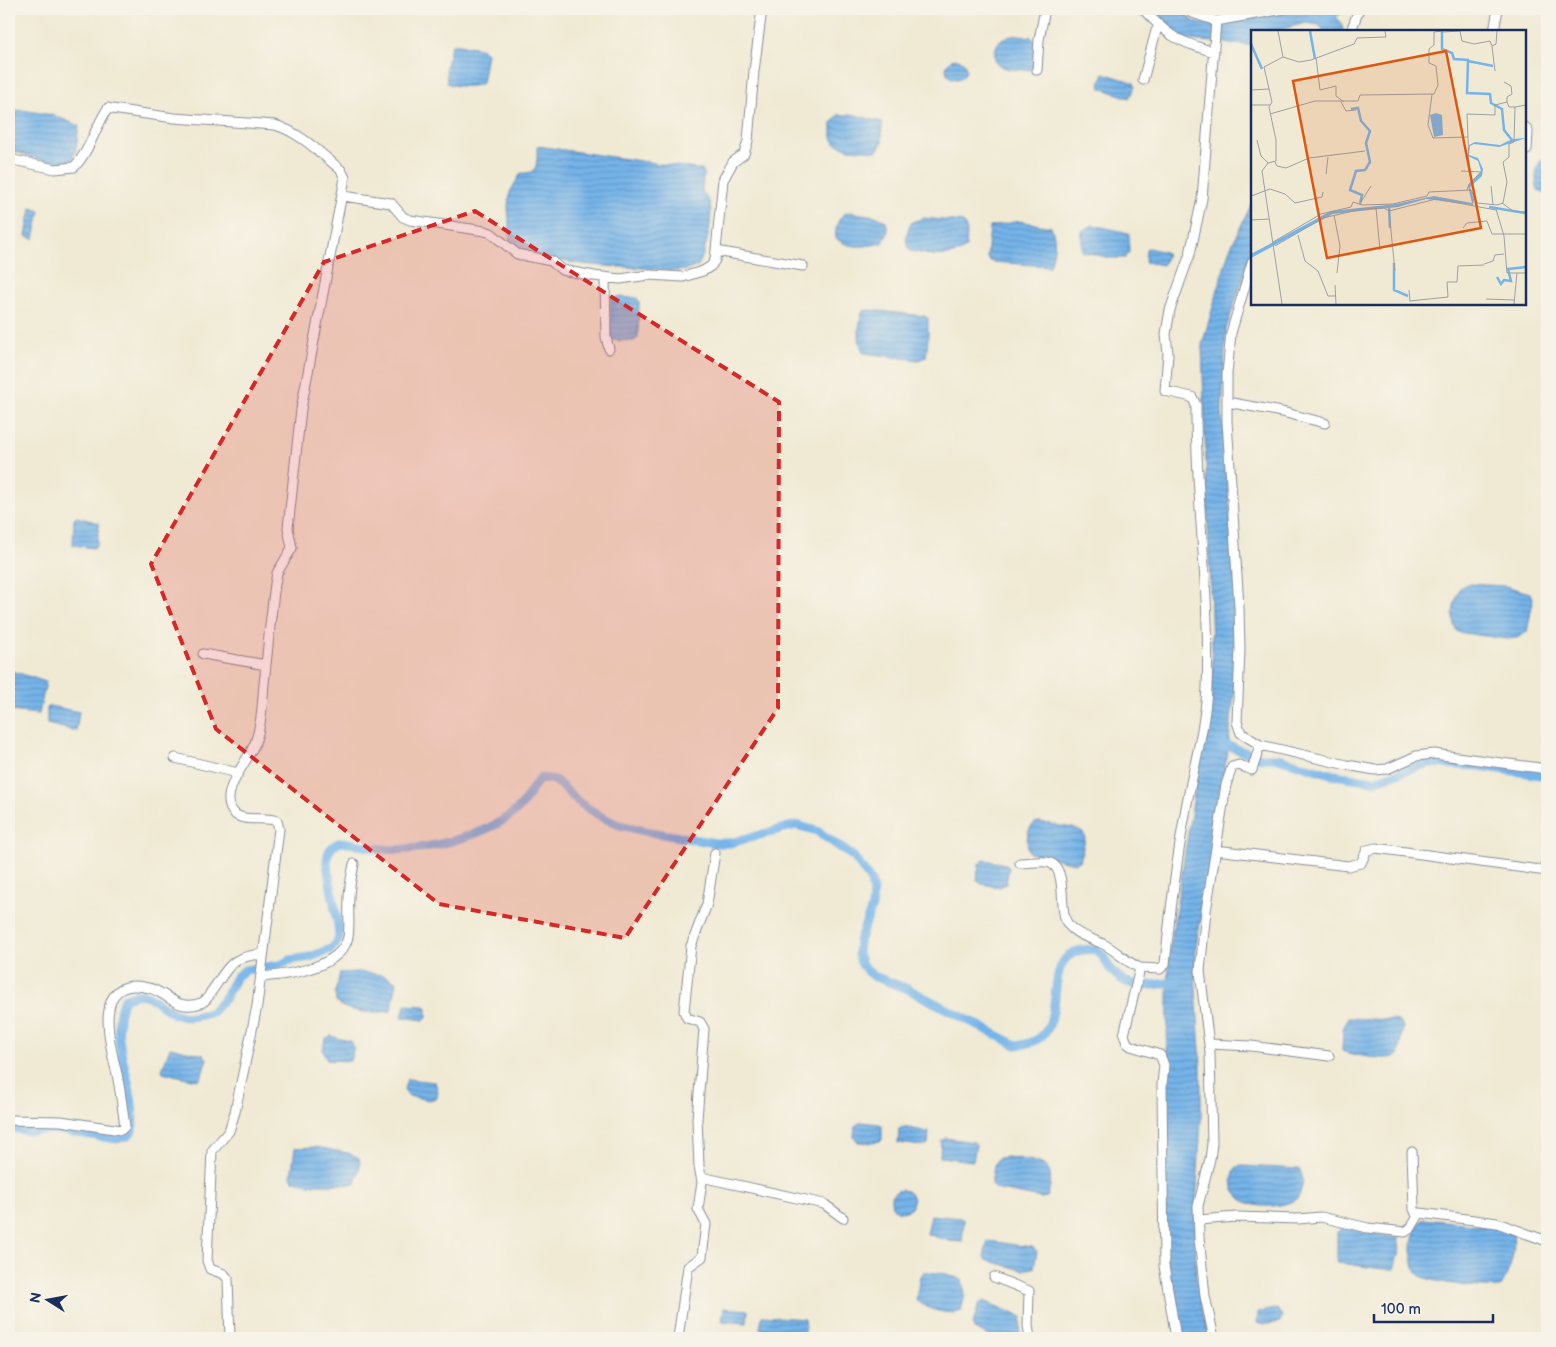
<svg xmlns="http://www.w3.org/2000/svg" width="1556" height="1347" viewBox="0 0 1556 1347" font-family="'Balsamiq Sans',sans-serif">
  <defs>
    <pattern id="water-rules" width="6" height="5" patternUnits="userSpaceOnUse" patternTransform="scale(1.25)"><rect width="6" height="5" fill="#75b4e9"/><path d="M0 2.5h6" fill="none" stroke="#5f93c0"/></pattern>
  </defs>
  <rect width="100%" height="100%" fill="#f7f3e8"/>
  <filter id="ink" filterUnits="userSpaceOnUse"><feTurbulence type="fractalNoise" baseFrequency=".02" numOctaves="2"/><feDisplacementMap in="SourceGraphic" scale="10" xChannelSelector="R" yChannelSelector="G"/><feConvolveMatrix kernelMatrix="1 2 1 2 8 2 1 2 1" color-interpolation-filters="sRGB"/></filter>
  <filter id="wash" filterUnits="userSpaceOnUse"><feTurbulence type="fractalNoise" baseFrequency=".0096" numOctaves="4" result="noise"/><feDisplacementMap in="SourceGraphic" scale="20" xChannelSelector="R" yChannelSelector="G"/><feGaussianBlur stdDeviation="1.12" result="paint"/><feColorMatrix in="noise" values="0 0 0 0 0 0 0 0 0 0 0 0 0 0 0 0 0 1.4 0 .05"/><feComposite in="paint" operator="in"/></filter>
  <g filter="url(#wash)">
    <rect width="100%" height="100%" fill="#f0ead4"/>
    <path fill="url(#water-rules)" stroke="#4872a4" d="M1151 9C1158 9 1170 6 1177 9 1187 14 1192 23 1203 24 1234 28 1307 1 1328 11 1335 14 1343 23 1343 31H1324L1319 25 1306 23 1274 31H1252V44L1248 45 1179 39Z
      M1019 35 1031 37 1037 44 1034 69C1024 70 1008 71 999 65 991 60 995 41 1004 38 1008 36 1015 36 1019 35Z
      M455 43 483 49 487 53 482 83C474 88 455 87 447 83L446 66 451 46Z
      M946 69a10 10 0 1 1 20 0a10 10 0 1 1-20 0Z
      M1104 73 1134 83 1135 87 1129 98 1101 88 1100 83Z
      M22 110 53 115 79 126 76 150 71 164 61 165 9 150V126L13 112Z
      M838 115H855L882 122V143L877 151 849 149 835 143 832 138V123Z
      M537 146 702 170 705 175 703 178 702 191C704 195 706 197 708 200 716 211 705 254 698 266 679 275 662 269 642 268 598 266 550 264 510 244L508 206 510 192 521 173C540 175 537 159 537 146Z
      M1547 159V194L1538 191C1535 181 1535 169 1541 160Z
      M1252 203V251L1226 329 1222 412 1236 590 1237 666 1227 758 1219 791 1210 868 1196 946 1195 973 1201 1065V1120L1195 1223 1196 1274 1202 1315 1210 1338H1180L1163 1238 1169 954 1213 675 1202 345 1229 251Z
      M31 208 40 211 34 239 26 236Z
      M849 212 875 216 886 221 888 231 883 243C867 246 850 250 836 238 835 227 838 215 849 212Z
      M924 218 963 222 967 231 966 248C947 260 932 255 910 251 904 242 906 231 912 222Z
      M1019 221 1051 227C1057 239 1054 253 1050 266L992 262 987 258 990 227Z
      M1093 225 1129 233V252L1125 258H1110L1082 251V231Z
      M1148 248 1165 252 1167 254 1163 265 1145 262 1146 249Z
      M618 297 637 298 639 302 638 338 634 341 613 340 610 336 611 298Z
      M869 310 924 316 928 318V339L926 357 918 360 864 353C857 344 858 322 863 311Z
      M77 517 99 523 97 545 93 548 73 545 74 519Z
      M1467 584 1505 586 1530 593 1533 601 1527 632 1517 638 1506 639 1458 632C1448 620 1455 601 1460 588Z
      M9 670 46 682 39 714 9 711Z
      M50 706 79 712 76 731 47 724V708Z
      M1039 822 1073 828 1083 832 1085 839 1080 861 1074 863 1030 853C1025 844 1026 824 1039 822Z
      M984 860 1006 864 1009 868 1006 883 1000 887 981 884 977 880 979 864Z
      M357 972 384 975 397 982 391 1011C374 1013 350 1014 336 1002L335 993 340 973Z
      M405 1005 425 1006 427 1008V1018L424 1020 402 1017Z
      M1348 1018 1395 1020 1401 1023 1403 1027 1398 1055C1388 1062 1353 1055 1342 1051L1343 1029Z
      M331 1036 352 1042 354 1047 350 1061 327 1060 323 1050 325 1039Z
      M170 1047 204 1055 207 1058 201 1078 198 1080 164 1073 162 1070Z
      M407 1079 435 1082 438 1091 437 1098 429 1100 408 1096 404 1089Z
      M861 1122 880 1124 882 1126V1140L873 1143 858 1142 854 1137 855 1126Z
      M903 1127 929 1132 928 1144 922 1146 898 1143 899 1129Z
      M946 1138 974 1142 976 1145 973 1161 940 1157 941 1141Z
      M316 1147 348 1153 359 1158 360 1165 355 1184H309L293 1180 291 1176 295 1148Z
      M1007 1157C1036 1162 1060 1159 1047 1197L1041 1198 995 1189 991 1185 994 1165 999 1158Z
      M1241 1166 1299 1169C1305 1178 1302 1189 1298 1198 1274 1214 1220 1208 1235 1169Z
      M891 1201a11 11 0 1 1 22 0a11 11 0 1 1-22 0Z
      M931 1215 960 1218 964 1220 962 1242 949 1241 927 1234Z
      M1425 1219 1497 1227 1513 1234C1516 1253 1510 1271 1500 1287 1486 1289 1434 1283 1421 1276 1407 1270 1410 1222 1425 1219Z
      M1341 1228 1398 1238 1400 1249 1394 1269C1375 1270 1356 1264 1337 1263V1232Z
      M988 1241 1032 1247 1037 1251 1034 1268 1022 1270 986 1260 984 1257Z
      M924 1272 947 1274 962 1280 965 1295 961 1311C949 1316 925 1309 916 1300L920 1276Z
      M984 1301 1022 1317 1019 1338H994L974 1329 973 1324 979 1304Z
      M724 1308 748 1310 747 1323 722 1321Z
      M1277 1309 1282 1316 1280 1322 1263 1325 1257 1323 1258 1312Z
      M762 1316 805 1319 806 1327 804 1333 760 1329Z"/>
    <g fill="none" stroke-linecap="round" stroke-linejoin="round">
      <path stroke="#75b4e9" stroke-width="9" d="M1326 19 1341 9
        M1218 742 1261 758H1278L1334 775 1373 781 1429 763 1480 766 1547 776
        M9 1127 29 1131 54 1129 117 1139 127 1136 132 1131C139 1087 106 1042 124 999 154 984 158 1011 181 1016 190 1018 203 1015 212 1012L224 999 236 977 245 970 280 965 290 960 310 957 331 949 336 944 339 937 338 926 327 864C327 853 330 846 341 842 355 843 369 848 383 849 421 853 486 836 516 811 527 802 530 788 541 778L555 780 580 803 602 817 619 825 650 832 716 843H730L796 825 817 831 854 857 871 881 873 892 872 907 859 941 858 954 862 965 873 976 908 989 1016 1045C1085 1043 1025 942 1097 950 1104 955 1106 965 1113 972 1135 994 1152 983 1179 982"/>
    </g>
  </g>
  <g filter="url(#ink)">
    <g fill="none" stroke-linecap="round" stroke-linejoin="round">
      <g stroke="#868c99" stroke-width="11">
        <path id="minor" d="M1143 9C1169 37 1177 41 1214 52
          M1181 9 1216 21
          M1351 31 1359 9
          M1494 31 1498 9
          M1037 70 1039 40 1045 9
          M1143 80 1156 31 1159 27
          M1525 127 1528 131 1527 150
          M9 159 55 169 74 167C90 151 95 127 108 108L112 109 174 118 275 125C301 133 320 153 341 170L345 178 301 409 288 528 292 548 277 573 275 584C271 614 268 645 265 675 262 698 263 721 255 743 249 760 221 789 231 809 239 825 264 815 277 821L279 829 257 1006 235 1112 229 1131 212 1151 207 1260 210 1269 224 1274 228 1279 230 1338
          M343 196 391 203 403 217 410 220 485 231 491 233 517 254 551 261 562 270 594 276 620 279 649 275 683 277 703 271 711 266 715 260 723 180 733 162 744 154 748 141 754 71 762 9
          M716 251 803 266
          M605 278 606 337 609 349
          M1227 402 1282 412 1325 423
          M203 654 266 665
          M1260 745 1347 765 1375 770 1387 769 1416 756 1434 754 1547 769
          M175 758 238 773
          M1216 850 1348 866 1361 863 1367 850 1376 848 1547 871
          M1020 863C1029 863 1039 861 1047 862 1068 865 1059 907 1066 921 1073 935 1092 938 1105 945 1118 952 1126 962 1140 968
          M261 977C287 975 341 968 348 937 350 925 348 911 349 898 349 887 352 875 354 864
          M1210 1044 1251 1046 1329 1056
          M9 1120 61 1121 121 1130 125 1126 124 1119C122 1104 120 1089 117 1074 110 1046 90 973 149 988 169 993 176 1012 201 1003 206 1001 209 996 211 992 229 967 229 957 263 954
          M1412 1152 1414 1209 1417 1216
          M701 1177 824 1204 843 1218
          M1199 1220 1237 1217 1298 1219 1321 1217 1368 1228 1405 1232 1411 1228 1420 1213 1497 1223 1547 1241
          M994 1277 1029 1291 1028 1326 1030 1338
          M678 1338 688 1267 702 1257 706 1224 698 1209 702 1182 699 1166 697 1119 704 1029 700 1022 687 1018 684 1011 691 946 707 904 715 853
          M1176 1338 1164 1266 1162 1085 1164 1065 1160 1055 1131 1046 1127 1043 1124 1035 1140 968 1160 969 1165 964C1170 914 1176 864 1185 814 1192 772 1205 730 1207 688 1211 593 1195 499 1196 405L1192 397 1165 391 1168 354 1166 334 1170 310 1190 254 1202 199 1216 21 1284 9
          M1214 1338 1205 1296 1199 1237 1198 1206 1210 1159 1212 1144 1210 1053 1200 971 1206 911 1226 785 1232 767 1239 765 1252 770 1260 745 1241 733 1237 722 1240 649 1239 607 1227 421V374L1231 333 1252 262"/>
      </g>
      <use href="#minor" stroke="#fff" stroke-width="9"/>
    </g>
  </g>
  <path fill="#d62828" fill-opacity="0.2" stroke="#d62828" stroke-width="4" stroke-dasharray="10 6" stroke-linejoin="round" d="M475 211 779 402 778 708 625 938 439 904 216 729 151 564 324 262Z"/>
  <g transform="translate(1251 30)">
    <rect width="275" height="275" fill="#f0ead4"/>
    <path d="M185 83 191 85 192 105 183 107 179 85ZM275 108 248 117 223 114 219 116 218 125 227 128 232 139 231 146 219 157 223 170 222 175 175 169 147 177 82 184 0 228V224L80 181 145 174 183 166 221 173 217 156 230 141 227 131 217 126 218 115 224 112 249 115 261 109Z" fill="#75b4e9"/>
    <path fill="none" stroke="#75b4e9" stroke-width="2.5" d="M59 1 64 29M191 1V19L201 23 203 29 217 30 216 63 239 64 240 73 251 79 253 100 261 110M0 14 11 39M217 31 242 36M100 79 107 78 110 91 119 101 115 113 119 132 114 140 105 141 99 160 111 165 109 174M138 176 139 198M238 177 274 183M143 233V260L157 266M246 247 250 254 253 250 260 251 257 239 275 237"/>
    <path fill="none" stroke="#9b9fa5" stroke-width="1" d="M27 1 32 27 13 37 21 72 18 77 25 110V131L17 133 11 141 31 274M192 2 209 1 211 11 223 14 239 11 241 16M32 27 48 32 60 30 103 14 106 8 135 7 134 1M65 28 69 60 85 56V66L93 72M244 41 241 16 245 14 246 1M253 52 260 56 261 64 256 67V72M0 60 18 59M181 64 177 95 182 108 217 107 216 84 244 85V75L256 72 258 77H264M90 72 95 81 105 80M0 75H19M19 84 64 71H107L109 65 183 64 187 55 185 36 178 33V19L183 15V2L192 1M217 107 218 140M6 110 10 126 17 133M24 132 26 136 35 138 58 128 114 121M210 141 230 142 218 154 216 160M75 144 77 127M240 156 242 175M0 166 19 159 34 164 44 173 71 167 72 162M110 172 120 156M251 173 262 181 275 182M125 178 129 220M245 179 253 206 256 243H275M138 181 144 241M83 185 89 216 86 243M0 190 18 189M212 198 216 193 236 191 241 204H275M47 205 54 231 67 241 77 266H84M22 212 70 184 100 177 102 172 111 175 142 174 176 166 178 162 220 160 226 173 246 175 252 173 256 152 252 132 258 127V114L263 112 264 77 275 75M24 216 72 188 111 179 133 178 138 181 185 169 245 180M233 234 242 231 244 225 253 224M84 255 85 274M158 260 159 271 197 267 196 252H206L207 236 233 235M235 269 263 270M263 274 266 243"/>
    <path fill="#de5710" fill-opacity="0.15" stroke="#de5710" stroke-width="2.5" d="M195 21 230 198 76 228 42 51Z"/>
    <rect width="275" height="275" fill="none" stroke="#1b2f5e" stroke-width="2.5"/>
  </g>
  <rect width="1556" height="1347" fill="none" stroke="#f7f3e8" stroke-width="30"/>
  <g transform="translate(48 1300) rotate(281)" stroke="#f7f3e8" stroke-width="4" paint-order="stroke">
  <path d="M0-4L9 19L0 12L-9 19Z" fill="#1b2f5e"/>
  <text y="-8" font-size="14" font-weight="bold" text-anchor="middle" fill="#1b2f5e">N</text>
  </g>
  <path d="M1374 1314v8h119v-8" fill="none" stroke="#1b2f5e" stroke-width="2.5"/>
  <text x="1381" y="1314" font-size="15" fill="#1b2f5e" stroke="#f7f3e8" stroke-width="4" paint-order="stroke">100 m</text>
</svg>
